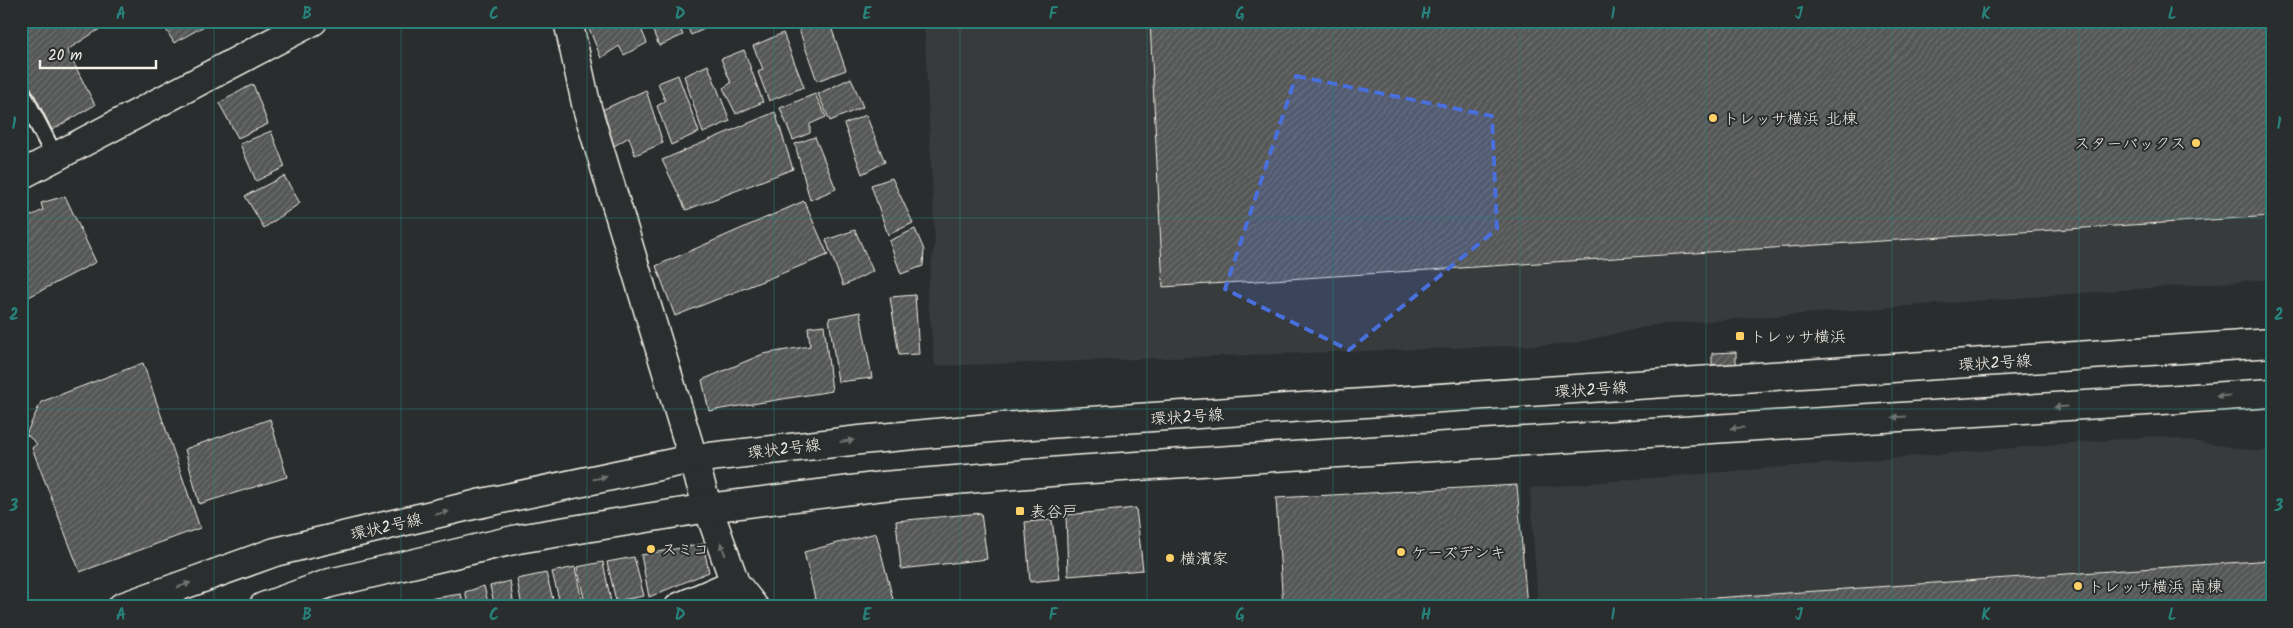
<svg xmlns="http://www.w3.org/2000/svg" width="2293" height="628" viewBox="0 0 2293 628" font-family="Kalam,'Klee One',sans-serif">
  <defs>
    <pattern id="building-hatch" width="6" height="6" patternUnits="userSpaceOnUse" patternTransform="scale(1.25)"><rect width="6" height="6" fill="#555756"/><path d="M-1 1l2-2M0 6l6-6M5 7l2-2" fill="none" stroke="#6e706e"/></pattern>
  </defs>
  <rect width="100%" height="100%" fill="#2a2d2e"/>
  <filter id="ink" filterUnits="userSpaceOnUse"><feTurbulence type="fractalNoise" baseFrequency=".02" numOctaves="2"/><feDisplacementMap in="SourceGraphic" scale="10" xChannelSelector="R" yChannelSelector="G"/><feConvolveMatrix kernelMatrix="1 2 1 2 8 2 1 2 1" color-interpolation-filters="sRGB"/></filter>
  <g filter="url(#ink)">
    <path fill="#373a3a" d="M924 21H2272V279L1655 325 1569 344 935 366 927 291 935 242Z
      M2157 436 2257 451 2272 450V607H1538L1530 488Z"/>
    <path fill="url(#building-hatch)" stroke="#f4f1e8" d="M22 21H112L67 50 95 105 52 130 21 68Z
      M161 21H213L174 43Z
      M586 21H638L647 43 624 55 619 46 601 58Z
      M649 21H677L683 35 659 46Z
      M685 21H719L720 22 691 35Z
      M796 21H829L846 70 817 81Z
      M1150 21H2272V216L1163 287Z
      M783 33 804 87 769 101 758 72 763 69 753 46Z
      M744 50 763 102 736 114 723 88 731 83 721 59Z
      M708 65 730 121 703 133 684 76Z
      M678 75 699 132 671 145 657 106 665 101 658 83Z
      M851 78 863 107 830 121 818 94Z
      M253 84 268 124 238 138 219 103Z
      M646 90 663 143 635 155 629 137 614 146 602 110Z
      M815 94 826 117 810 124V133L793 140 780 108Z
      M775 112 793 169 686 210 662 160Z
      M866 115 885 162 862 174 844 124Z
      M271 131 285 167 256 181 240 144Z
      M815 137 836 189 810 200 795 144Z
      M284 176 300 203 264 228 245 196Z
      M892 178 913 223 888 235 871 185Z
      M65 196 96 262 21 301V221L43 210 41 203Z
      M804 201 828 255 675 316 656 266Z
      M915 229 924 250 923 266 901 274 889 241Z
      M855 230 873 271 843 286 826 240Z
      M915 295 919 354 899 355 890 297Z
      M860 312 872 378 838 382 829 318Z
      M824 325 832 391 709 411 702 380 763 354 810 346 808 327Z
      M1736 352V364L1712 365V353Z
      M143 363 200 528 80 572 32 448 37 444 26 434 41 402Z
      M270 419 287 477 199 504 185 449Z
      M1517 485 1527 607H1283L1276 498Z
      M1136 508 1143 570 1068 576 1066 515Z
      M981 513 987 559 901 569 896 521Z
      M1052 520 1060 579 1030 582 1025 522Z
      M876 533 895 607H817L804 552Z
      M703 544 709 572 649 597 641 555Z
      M634 557 644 596 616 601 607 562Z
      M2272 560V607H1670V601Z
      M603 562 612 607H586L577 567Z
      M575 567 583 607H561L552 572Z
      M546 573 555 607H522L517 579Z
      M510 581 514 607H495L490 586Z
      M484 586 489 607H469L465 592Z
      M461 594 464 607H430L428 599Z"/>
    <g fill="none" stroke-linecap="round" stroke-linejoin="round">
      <g stroke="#f4f1e8" stroke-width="20">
        <path id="lane" d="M21 91 55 157"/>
      </g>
      <g stroke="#f4f1e8" stroke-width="31">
        <path id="street" d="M568 21 587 108 708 508 735 583 754 607
          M21 175 313 21
          M679 607 735 583"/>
      </g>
      <g stroke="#f4f1e8" stroke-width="31">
        <path id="primary" d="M122 607 275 552 478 504 692 459 860 440 1001 427 2272 343
          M263 607 330 583 518 539 708 508 883 486 1075 470 2272 393"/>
      </g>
      <use href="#lane" stroke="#2a2d2e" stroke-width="16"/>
      <use href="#street" stroke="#2a2d2e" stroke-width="28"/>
      <use href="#primary" stroke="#2a2d2e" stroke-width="28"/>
    </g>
    <defs><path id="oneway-solid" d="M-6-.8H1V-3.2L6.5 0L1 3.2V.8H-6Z" transform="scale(1.25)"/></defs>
    <g fill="#71726f">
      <use href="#oneway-solid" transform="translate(2223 396) rotate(176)"/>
      <use href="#oneway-solid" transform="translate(2061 407) rotate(176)"/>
      <use href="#oneway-solid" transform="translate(1899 417) rotate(176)"/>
      <use href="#oneway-solid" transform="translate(1737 428) rotate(176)"/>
      <use href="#oneway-solid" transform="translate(847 441) rotate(-7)"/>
      <use href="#oneway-solid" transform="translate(600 478) rotate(-12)"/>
      <use href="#oneway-solid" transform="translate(442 513) rotate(-13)"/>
      <use href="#oneway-solid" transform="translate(723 549) rotate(-110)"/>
      <use href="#oneway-solid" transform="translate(184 585) rotate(-19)"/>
    </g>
  </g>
  <path fill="#486fdb" fill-opacity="0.2" stroke="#486fdb" stroke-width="4" stroke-dasharray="10 6" stroke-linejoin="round" d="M1296 76 1492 116 1497 229 1349 350 1225 289Z"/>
  <path fill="none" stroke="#26827a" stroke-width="1" stroke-opacity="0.55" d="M214 21V607M401 21V607M587 21V607M774 21V607M960 21V607M1147 21V607M1333 21V607M1520 21V607M1706 21V607M1892 21V607M2079 21V607M21 218H2272M21 409H2272"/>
  <g fill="#ffd166" stroke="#2a2d2e" stroke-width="2">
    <circle cx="1713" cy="118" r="5"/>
    <circle cx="2196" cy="143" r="5"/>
    <rect x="1735" y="331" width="10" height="10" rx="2.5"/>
    <rect x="1015" y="506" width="10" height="10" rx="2.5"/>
    <circle cx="651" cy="549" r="5"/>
    <circle cx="1401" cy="552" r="5"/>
    <circle cx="1170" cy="558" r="5"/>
    <circle cx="2078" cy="586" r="5"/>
  </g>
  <g text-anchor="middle" stroke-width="4" stroke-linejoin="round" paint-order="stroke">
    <g font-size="16" fill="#f4f1e8" stroke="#2a2d2e" text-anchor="start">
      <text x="1723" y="124">トレッサ横浜 北棟</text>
      <text x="2186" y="149" text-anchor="end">スターバックス</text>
      <text x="1750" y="342">トレッサ横浜</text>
      <text x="1030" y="517">表谷戸</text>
      <text x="661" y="555">スミコ</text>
      <text x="1411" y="558">ケーズデンキ</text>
      <text x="1180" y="564">横濱家</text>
      <text x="2088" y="592">トレッサ横浜 南棟</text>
    </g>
    <g font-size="16" fill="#f4f1e8" stroke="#2a2d2e">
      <text transform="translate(1995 362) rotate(-4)" y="6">環状2号線</text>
      <text transform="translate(1591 389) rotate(-4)" y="6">環状2号線</text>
      <text transform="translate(1187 416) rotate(-4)" y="6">環状2号線</text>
      <text transform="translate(784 448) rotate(-7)" y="6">環状2号線</text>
      <text transform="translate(386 526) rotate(-13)" y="6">環状2号線</text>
    </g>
  </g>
  <rect width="2293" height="628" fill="none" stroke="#2a2d2e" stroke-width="55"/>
  <path d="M40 60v8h116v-8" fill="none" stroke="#f4f1e8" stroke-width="2.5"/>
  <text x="48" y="60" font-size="15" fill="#f4f1e8" stroke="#2a2d2e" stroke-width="4" paint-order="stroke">20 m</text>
  <rect x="28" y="28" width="2238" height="572" fill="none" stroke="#26827a" stroke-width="2"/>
  <g font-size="16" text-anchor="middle" font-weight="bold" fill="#26827a">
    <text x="121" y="19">A</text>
    <text x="307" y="19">B</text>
    <text x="494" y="19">C</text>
    <text x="680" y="19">D</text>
    <text x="867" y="19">E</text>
    <text x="1053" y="19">F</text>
    <text x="1240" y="19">G</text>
    <text x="1426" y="19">H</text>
    <text x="1613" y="19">I</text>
    <text x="1799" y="19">J</text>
    <text x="1986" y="19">K</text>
    <text x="2172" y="19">L</text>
    <text x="14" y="129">1</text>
    <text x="2279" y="129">1</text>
    <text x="14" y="320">2</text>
    <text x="2279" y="320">2</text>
    <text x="14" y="511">3</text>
    <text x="2279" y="511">3</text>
    <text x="121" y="620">A</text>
    <text x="307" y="620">B</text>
    <text x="494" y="620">C</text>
    <text x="680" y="620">D</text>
    <text x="867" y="620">E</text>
    <text x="1053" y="620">F</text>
    <text x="1240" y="620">G</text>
    <text x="1426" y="620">H</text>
    <text x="1613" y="620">I</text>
    <text x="1799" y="620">J</text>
    <text x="1986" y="620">K</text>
    <text x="2172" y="620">L</text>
  </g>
</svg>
